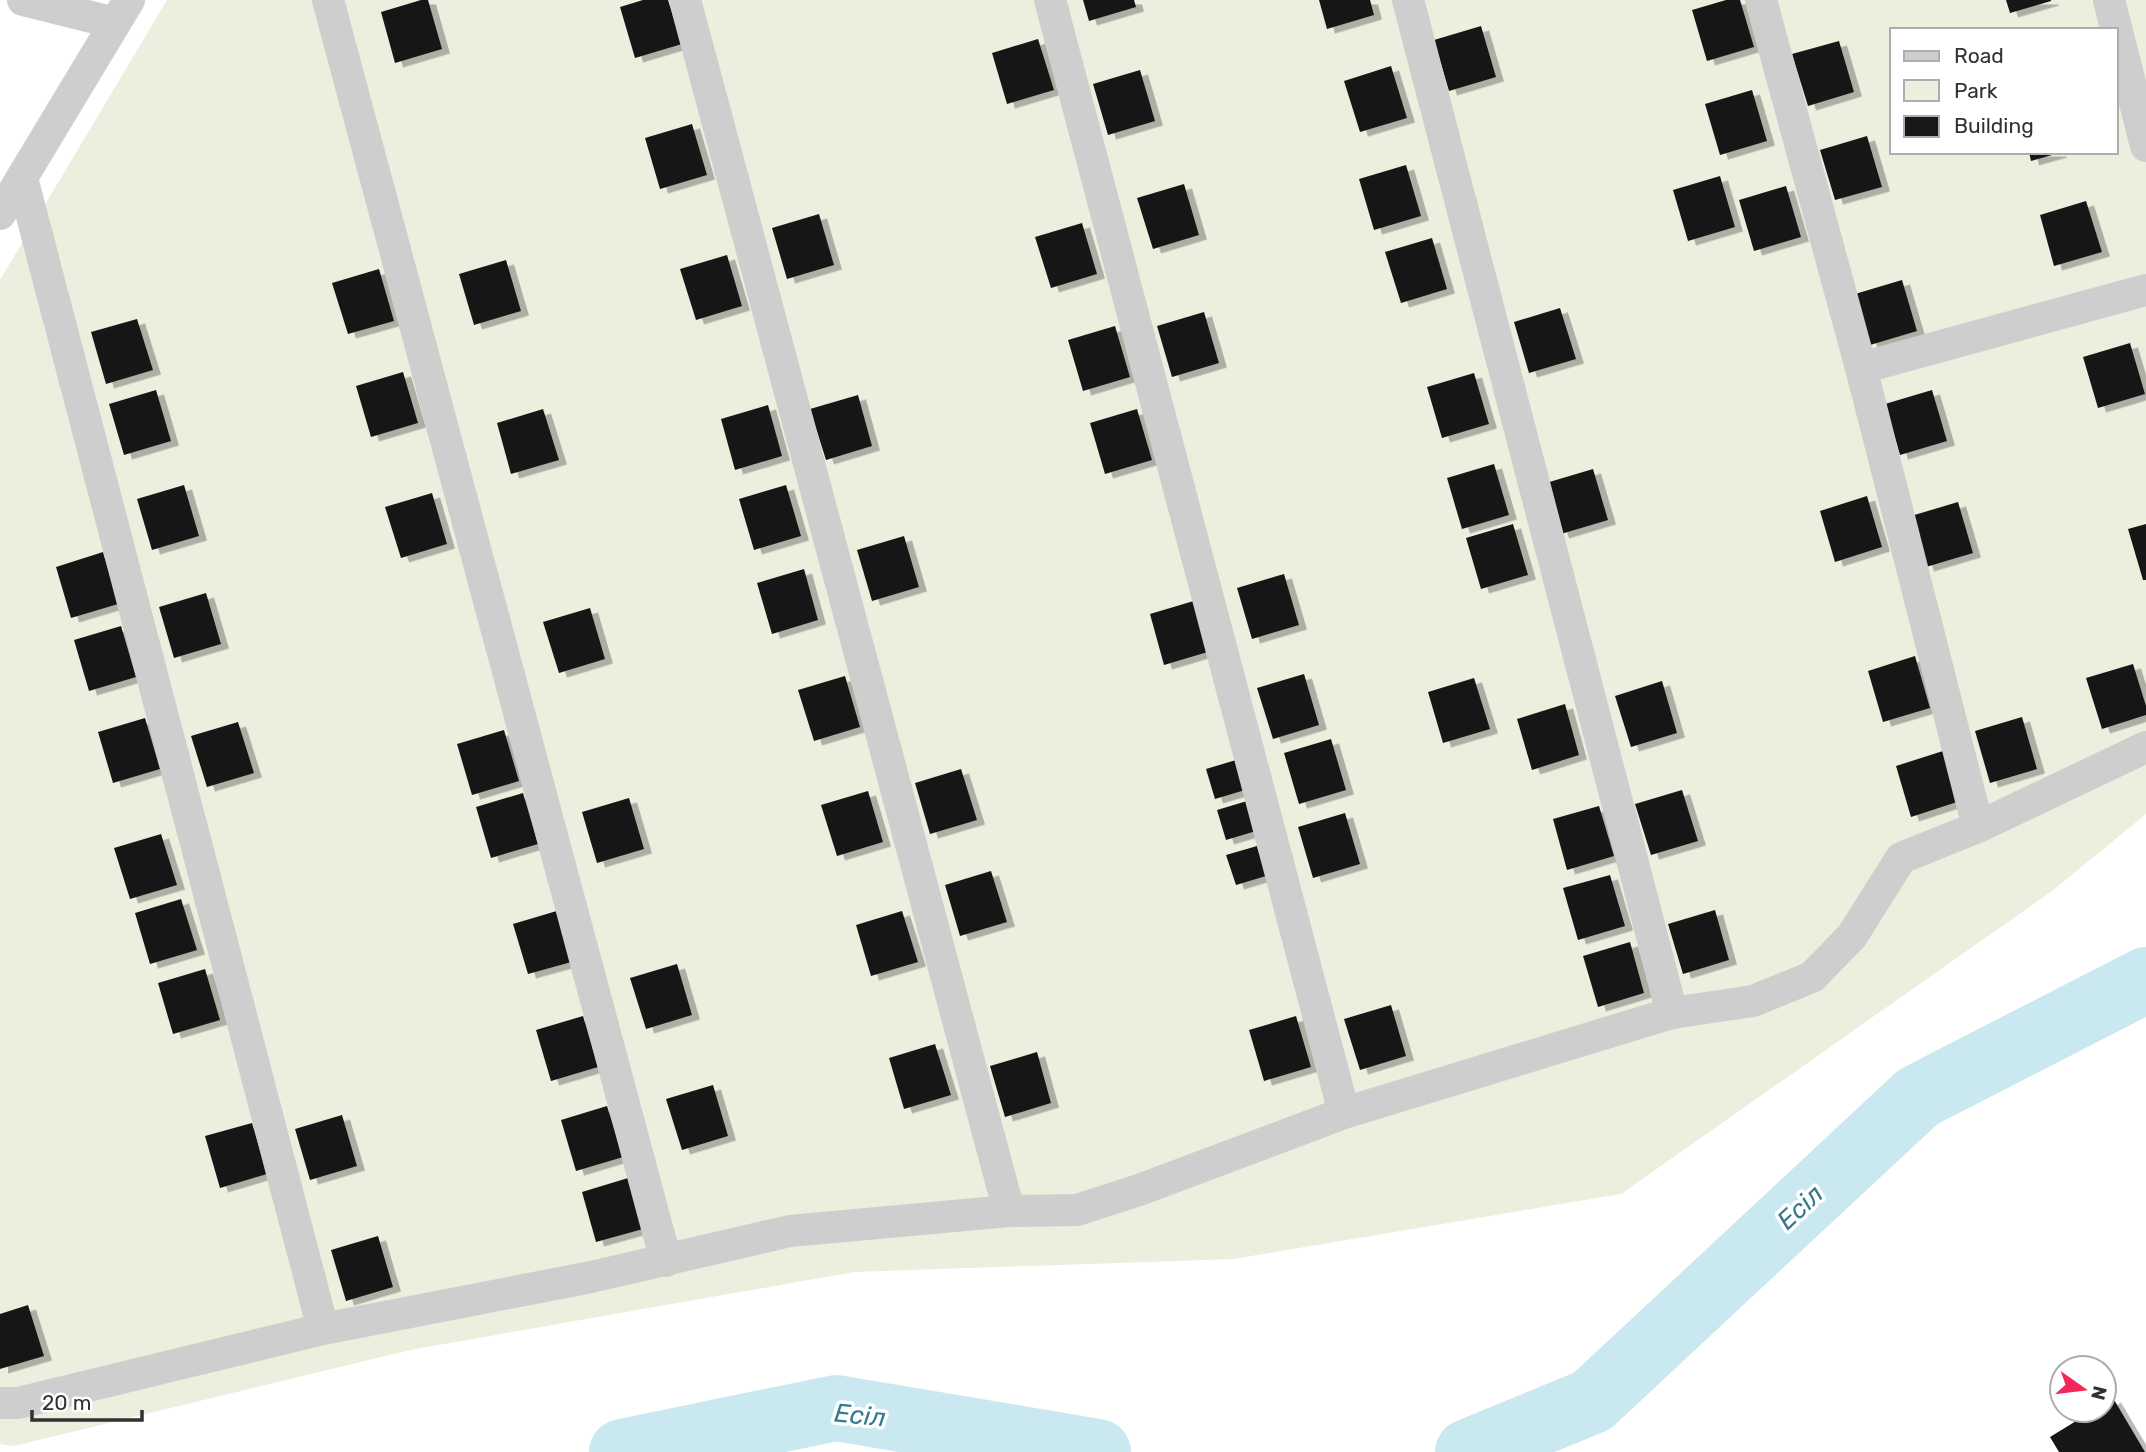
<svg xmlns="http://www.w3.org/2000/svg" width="2146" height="1452" viewBox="0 0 2146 1452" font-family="Rubik,sans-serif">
  <defs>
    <filter id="shadow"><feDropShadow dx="8" dy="4.5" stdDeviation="0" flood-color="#0004"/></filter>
  </defs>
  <rect width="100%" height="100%" fill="#fff"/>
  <path fill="#eaefde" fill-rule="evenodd" d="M167 0H2146V814L2052 891 1621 1194 1233 1259 854 1272 410 1350 14 1446 0 1444V280ZM1892 30H2116V152H1892Z"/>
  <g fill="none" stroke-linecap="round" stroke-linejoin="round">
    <path stroke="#cae8f0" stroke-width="66" d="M622 1452 836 1408 1098 1452
      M1468 1452 1592 1401 1918 1097 2146 980"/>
  </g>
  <path fill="#181818" filter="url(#shadow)" d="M421 0H428L442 49 395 63 381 12Z
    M643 0H668L682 44 635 58 620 7Z
    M1083 0H1134L1136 7 1089 21Z
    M1319 0H1370L1374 15 1327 29Z
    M1726 0H1740L1754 47 1707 61 1692 10Z
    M2006 0H2051V1L2010 13Z
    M1481 26 1496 77 1449 91 1434 40Z
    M1038 39 1054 90 1007 104 992 53Z
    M1839 41 1854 92 1808 106 1792 54Z
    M1391 66 1407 118 1360 132 1344 81Z
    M1140 70 1155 121 1108 135 1093 84Z
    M1752 90 1767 141 1720 155 1705 104Z
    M692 124 707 175 660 189 645 138Z
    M1867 136 1882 187 1835 200 1820 150Z
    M2029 152H2059V153L2031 161Z
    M1406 165 1421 216 1374 230 1359 179Z
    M1720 176 1735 227 1688 241 1673 190Z
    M1184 184 1199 235 1153 249 1137 198Z
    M1786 186 1801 237 1754 251 1739 200Z
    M2086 201 2102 252 2054 266 2040 215Z
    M819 214 834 265 787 279 772 228Z
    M1082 223 1097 274 1051 288 1035 237Z
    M1432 238 1447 289 1401 303 1385 252Z
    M727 255 742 306 696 320 680 269Z
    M506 260 521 311 474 325 459 274Z
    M379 269 394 321 348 334 332 283Z
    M1902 280 1917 331 1870 345 1855 294Z
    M1560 308 1576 359 1529 373 1514 322Z
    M1204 312 1219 363 1172 377 1157 326Z
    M137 319 153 370 106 384 91 332Z
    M1115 326 1130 377 1083 391 1068 340Z
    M2130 343 2145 394 2098 408 2083 357Z
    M403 372 418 423 371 437 356 386Z
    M1474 373 1489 424 1442 438 1427 387Z
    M156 390 171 441 124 455 109 404Z
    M1932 390 1947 441 1900 455 1885 404Z
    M858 395 872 446 826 460 810 409Z
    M768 405 782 456 735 470 721 419Z
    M543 409 559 460 511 474 497 423Z
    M1137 409 1152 460 1105 474 1090 423Z
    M1494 464 1509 515 1462 529 1447 478Z
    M1593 469 1608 520 1561 534 1546 483Z
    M184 485 199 536 152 550 137 499Z
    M786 485 801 536 754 550 739 499Z
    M432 493 447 544 401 558 385 507Z
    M1867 496 1882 547 1835 562 1820 511Z
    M1958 502 1973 553 1926 567 1911 516Z
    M1513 524 1528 575 1481 589 1466 538Z
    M2146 524V580H2143L2128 529Z
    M904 536 919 587 872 601 857 550Z
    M103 552 118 604 71 618 56 567Z
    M804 569 818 620 772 634 757 583Z
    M1284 574 1299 625 1252 639 1237 588Z
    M206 593 221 644 174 658 159 607Z
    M1197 600 1211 651 1164 665 1150 614Z
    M590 608 605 659 559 673 543 622Z
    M121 626 136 677 89 691 74 640Z
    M1915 656 1930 708 1883 722 1868 671Z
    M2133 664 2146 706V715L2102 729 2086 678Z
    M1304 674 1319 725 1273 739 1257 688Z
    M845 676 860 727 814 741 798 690Z
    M1474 678 1490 729 1443 743 1428 692Z
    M1662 681 1677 733 1631 747 1615 696Z
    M1565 704 1579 755 1532 770 1517 719Z
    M2022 717 2037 769 1990 783 1975 731Z
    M145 718 160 769 113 783 98 732Z
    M238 722 254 773 207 787 191 736Z
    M504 730 519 781 472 795 457 744Z
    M1331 739 1346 790 1299 804 1284 753Z
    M1943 751 1957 802 1911 817 1896 766Z
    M1236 760 1245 790 1215 799 1206 769Z
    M961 769 977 820 930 834 915 783Z
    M1682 790 1698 841 1651 855 1635 804Z
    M868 791 883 842 837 856 821 805Z
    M523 793 538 844 491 858 476 807Z
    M629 798 644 849 597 863 582 812Z
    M1247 801 1256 831 1226 840 1217 810Z
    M1599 806 1614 856 1567 870 1553 819Z
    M1345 813 1360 864 1313 878 1298 827Z
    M161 834 177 885 130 899 114 848Z
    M1257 846 1266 876 1236 885 1226 855Z
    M991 871 1007 922 960 936 945 885Z
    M1610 875 1625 926 1578 940 1563 888Z
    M181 899 197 950 150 964 135 913Z
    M560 910 575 961 528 974 513 924Z
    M1715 910 1729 960 1683 974 1668 924Z
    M902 911 918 962 871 976 856 925Z
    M1630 942 1644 993 1598 1007 1583 956Z
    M677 964 692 1015 646 1029 630 978Z
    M205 969 220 1020 173 1034 158 983Z
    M1391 1005 1406 1056 1360 1070 1344 1019Z
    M583 1016 598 1067 551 1081 536 1030Z
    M1296 1016 1311 1067 1264 1081 1249 1030Z
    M935 1044 951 1095 904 1109 889 1058Z
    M1037 1052 1051 1103 1005 1117 990 1066Z
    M713 1085 728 1136 682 1150 666 1099Z
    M607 1106 623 1157 576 1171 561 1120Z
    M342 1115 357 1166 310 1180 295 1129Z
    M252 1123 267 1174 220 1188 205 1136Z
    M628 1178 643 1229 596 1242 582 1192Z
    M378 1236 393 1287 346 1301 331 1250Z
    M28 1305 44 1356 0 1369V1314Z
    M2113 1398 2145 1452H2059L2050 1437 2094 1410H2104V1404Z"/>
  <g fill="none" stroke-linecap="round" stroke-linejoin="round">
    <path stroke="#cecece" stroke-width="32" d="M23 0 115 23
      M328 0 666 1261
      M685 0 1009 1211
      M1050 0 1344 1113
      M1408 0 1672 1013
      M1761 0 1861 368 1978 827
      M2109 0 2146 146
      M22 178 323 1329
      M0 214 129 0
      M1861 368 2146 290
      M0 1403H18L323 1329 591 1277 790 1231 1009 1211 1077 1210 1139 1190 1344 1113 1672 1013 1753 1001 1812 977 1852 936 1901 858 1978 827 2146 747"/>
  </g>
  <g text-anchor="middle" stroke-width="7" stroke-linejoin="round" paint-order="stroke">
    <g font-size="26" font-style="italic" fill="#337a8d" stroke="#fff">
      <text transform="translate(1800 1207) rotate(-43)" y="9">Есіл</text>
      <text transform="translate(860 1415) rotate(6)" y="9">Есіл</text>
    </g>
  </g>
  <rect x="1890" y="28" width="228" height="126" fill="#ffffff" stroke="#adadad" stroke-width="2"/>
  <rect x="1904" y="51" width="35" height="10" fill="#cecece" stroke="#adadad" stroke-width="2"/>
  <text x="1954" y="63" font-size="21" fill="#313131">Road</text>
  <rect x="1904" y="80" width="35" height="21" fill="#eaefde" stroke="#adadad" stroke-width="2"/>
  <text x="1954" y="98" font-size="21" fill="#313131">Park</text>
  <rect x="1904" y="116" width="35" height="21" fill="#181818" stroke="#adadad" stroke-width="2"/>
  <text x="1954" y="133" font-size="21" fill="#313131">Building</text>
  <g transform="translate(2083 1389) rotate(104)"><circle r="33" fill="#ffffff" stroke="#adadad" stroke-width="2"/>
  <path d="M0-5L12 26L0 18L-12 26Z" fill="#f4275a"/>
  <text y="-10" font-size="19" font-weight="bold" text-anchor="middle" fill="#313131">N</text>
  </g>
  <path d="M32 1410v10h110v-10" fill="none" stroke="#313131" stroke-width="3.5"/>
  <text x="42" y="1410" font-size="21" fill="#313131" stroke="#ffffff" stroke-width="5" paint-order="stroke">20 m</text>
</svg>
